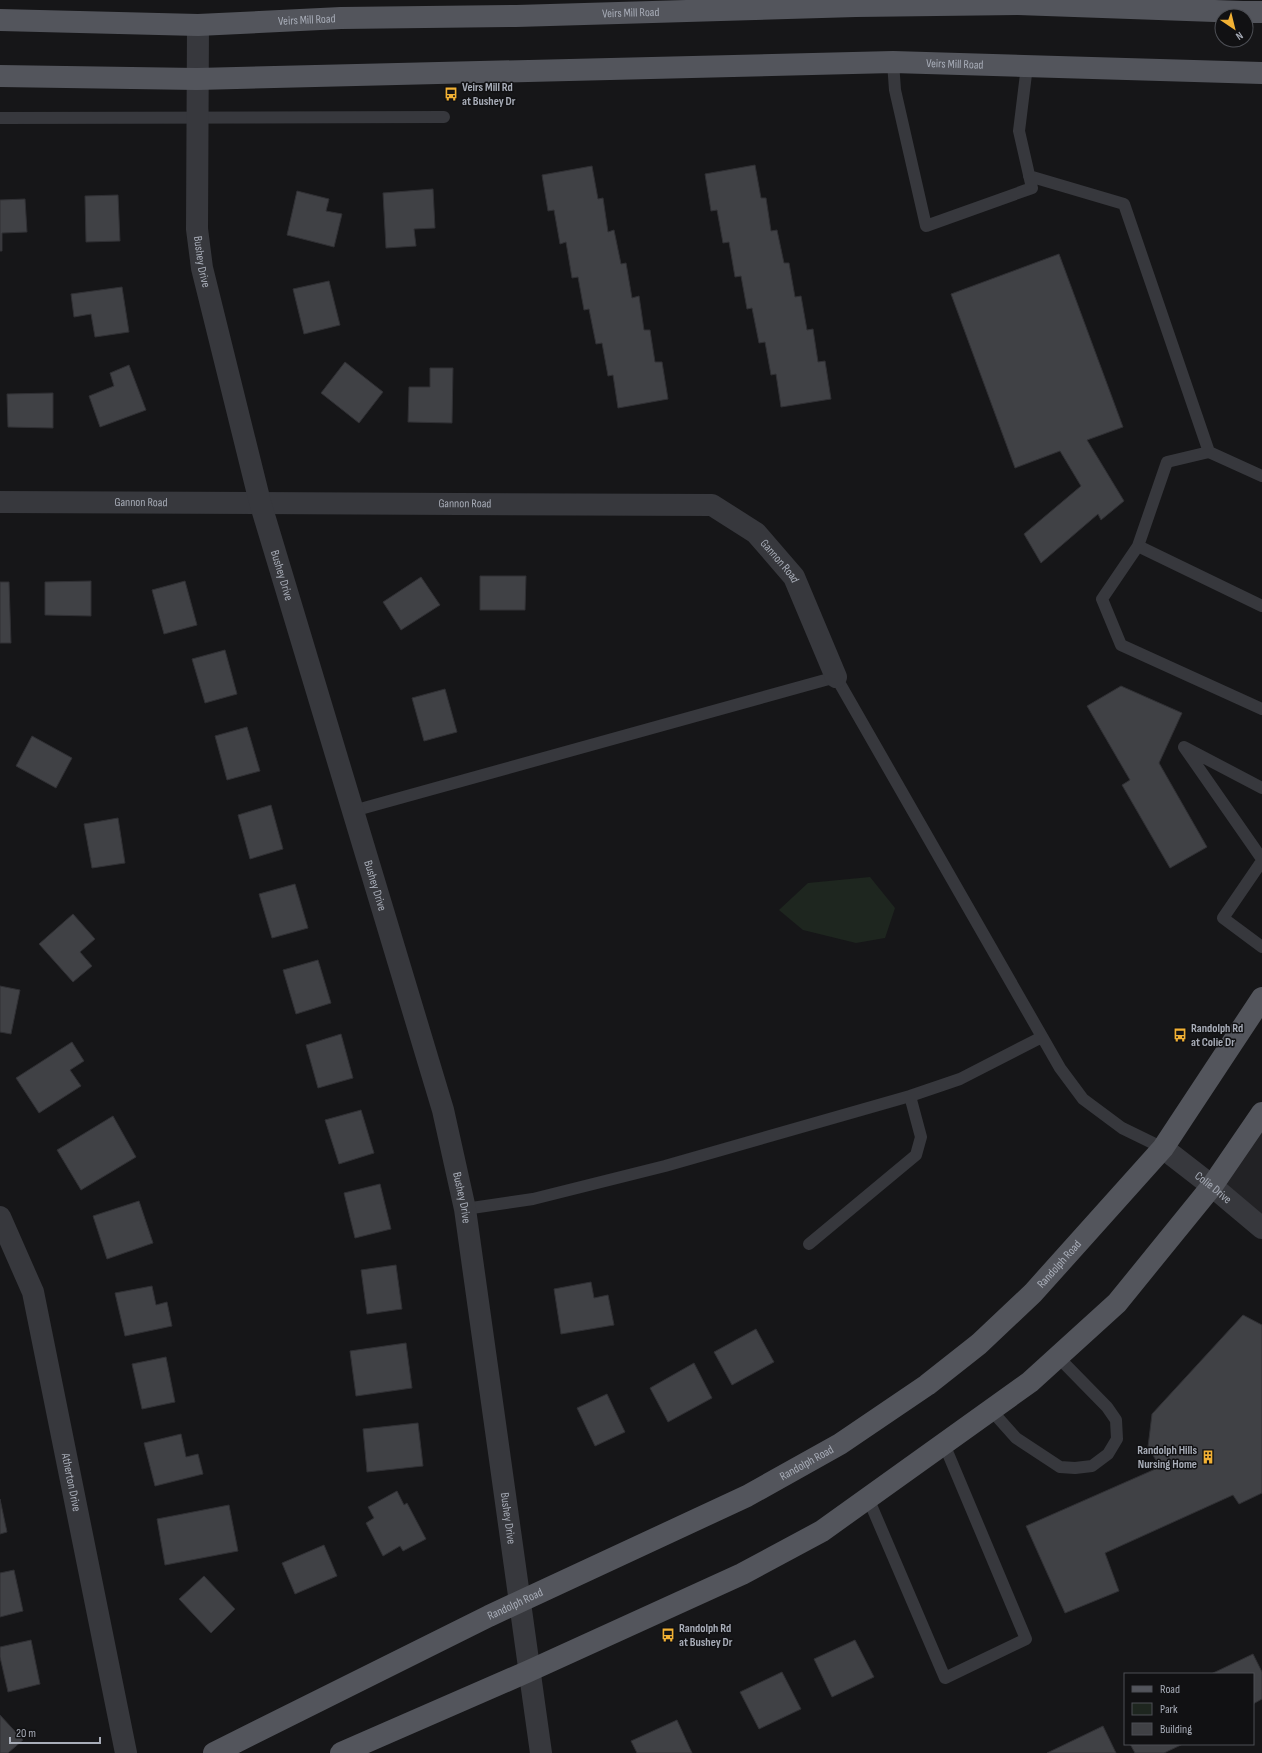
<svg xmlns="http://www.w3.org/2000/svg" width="1262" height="1753" viewBox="0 0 1262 1753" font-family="'Sofia Sans Condensed',sans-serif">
  <rect width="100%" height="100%" fill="#161618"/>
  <path fill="#222225" d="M1262 1113V1228L1212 1186Z"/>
  <path fill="#1e261f" d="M870 877 895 908 885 938 856 943 803 930 779 910 808 883Z"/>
  <path fill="#404145" stroke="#303034" d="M755 165 761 198H766L771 231 777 230 784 263H789L795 297 801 296 807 330 813 329 818 362 825 361 831 399 781 407 776 374 771 375 765 342 759 343 752 308 747 309 741 276 735 277 729 242 723 243 717 210 711 211 705 174Z
    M592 166 598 199 603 198 608 232 614 230 621 264 626 263 632 298 639 296 644 330H650L655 362H662L668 399 618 408 613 375 608 376 602 343 596 344 589 309 584 310 578 277 572 278 566 242 560 244 554 210 548 211 542 175Z
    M433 189 435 228 414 229 416 246 386 248 383 193Z
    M297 191 329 199 326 211 342 214 334 247 287 235Z
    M118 195 120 241 86 242 85 196Z
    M25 199 27 232 2 233V251H0V200Z
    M1059 254 1123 427 1087 440 1124 501 1101 520 1098 514 1041 563 1024 534 1081 486 1060 451 1015 468 951 294Z
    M329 281 340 325 304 334 293 289Z
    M122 287 129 332 95 337 91 314 74 317 71 294Z
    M345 362 383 392 359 423 321 393Z
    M129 365 146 410 100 427 89 396 114 386 110 373Z
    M430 368H453L452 423 408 422 409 387H430Z
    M53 393V428L8 427 7 394Z
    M480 576H526L525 610H480Z
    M421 577 440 605 401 630 383 602Z
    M91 581V616L45 615V582Z
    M185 581 197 625 164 634 152 590Z
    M0 582H9L11 643H0Z
    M225 650 237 694 205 703 192 659Z
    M1121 686 1182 713 1159 763 1207 847 1170 868 1122 785 1130 780 1087 706Z
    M445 689 457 732 424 741 412 698Z
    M247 727 260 771 227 780 215 736Z
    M32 736 72 758 56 788 16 766Z
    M271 805 283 849 250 859 238 815Z
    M118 818 125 863 92 868 84 824Z
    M295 884 308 928 272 938 259 894Z
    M73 914 95 939 80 952 92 966 73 982 39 944Z
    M318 960 331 1003 296 1014 283 970Z
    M0 986 20 990 11 1034 0 1032Z
    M341 1034 353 1078 318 1088 306 1045Z
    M72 1042 84 1061 70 1070 81 1086 39 1113 16 1078Z
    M361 1110 374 1153 339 1164 325 1120Z
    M113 1116 136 1157 81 1190 57 1150Z
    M380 1184 391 1229 355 1238 344 1193Z
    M139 1201 153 1243 107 1259 93 1216Z
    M396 1265 402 1309 367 1314 361 1270Z
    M591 1282 594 1298 608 1295 614 1325 561 1334 554 1289Z
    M152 1286 156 1305 167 1302 172 1326 125 1336 115 1293Z
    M1243 1315 1262 1325V1493L1239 1504 1233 1495 1105 1553 1119 1591 1065 1613 1026 1526 1160 1467 1148 1447 1152 1414Z
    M756 1329 774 1362 732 1385 714 1352Z
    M406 1343 412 1388 356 1396 350 1351Z
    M166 1357 175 1402 142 1409 132 1364Z
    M694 1363 712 1398 668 1422 650 1388Z
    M607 1394 625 1432 595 1446 577 1408Z
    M418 1423 423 1466 367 1472 363 1429Z
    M181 1434 186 1457 198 1454 203 1474 155 1486 144 1443Z
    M397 1491 404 1505 407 1503 426 1539 403 1551 400 1546 383 1556 366 1523 374 1518 368 1507Z
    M0 1499 7 1532 0 1534Z
    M229 1505 238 1551 165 1565 157 1519Z
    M324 1545 337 1576 295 1594 282 1563Z
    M14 1570 23 1611 0 1617V1573Z
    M204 1576 235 1609 211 1633 179 1599Z
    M31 1640 40 1684 8 1692 0 1657V1647Z
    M855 1640 874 1677 832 1697 814 1659Z
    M1253 1654 1262 1672V1699L1253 1704V1674H1211Z
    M782 1672 801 1709 759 1729 740 1692Z
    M0 1715 23 1740 8 1753H0Z
    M677 1720 692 1753H637L631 1741Z
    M1103 1726 1116 1753H1047Z
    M1130 1744H1183L1164 1753H1135Z"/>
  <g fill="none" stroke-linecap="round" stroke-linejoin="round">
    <path stroke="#37383d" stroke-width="12" d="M893 62 895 90 926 226 1032 188 1019 131 1027 66
      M0 118 444 117
      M1029 176 1124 204 1209 452 1262 476
      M1209 452 1167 462 1138 546 1262 606
      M1138 546 1102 599 1121 645 1262 709
      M1262 788 1184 747 1262 859
      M353 811 836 677 1060 1068 1083 1099 1122 1128 1163 1148
      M1262 861 1223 918 1262 947
      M465 1209 533 1199 665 1166 910 1096 960 1079 1042 1037
      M809 1244 916 1155 921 1137 910 1096
      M991 1410 1016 1438 1060 1467 1075 1468 1092 1466 1108 1454 1117 1439 1116 1420 1107 1407 1058 1357
      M868 1498 945 1678 1026 1639 944 1444"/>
    <g stroke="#37383d" stroke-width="22">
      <path id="s1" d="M0 502C237 502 474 503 712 505L756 533 794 577 836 677"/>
      <path id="s2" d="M0 1217 33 1292 126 1753"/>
    </g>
    <g stroke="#37383d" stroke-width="22">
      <path id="s3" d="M198 25 197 229 202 268 260 502 443 1110 465 1209 541 1753"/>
      <path id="s4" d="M1163 1148 1212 1186 1262 1228"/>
    </g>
    <g stroke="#53555c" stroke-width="22">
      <path id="s5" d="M0 20 198 25 341 18 516 16 856 6 1018 4 1243 12H1262"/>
      <path id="s6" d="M0 76 197 79 893 62 1262 73"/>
      <path id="s7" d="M214 1753 489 1616 747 1496 840 1444 927 1385 979 1344 1033 1293 1163 1148 1262 998"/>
      <path d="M341 1753 529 1671 742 1574 822 1531 1030 1382 1117 1303 1212 1186 1262 1113"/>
    </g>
  </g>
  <defs>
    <g id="bus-bare" transform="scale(1.08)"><path d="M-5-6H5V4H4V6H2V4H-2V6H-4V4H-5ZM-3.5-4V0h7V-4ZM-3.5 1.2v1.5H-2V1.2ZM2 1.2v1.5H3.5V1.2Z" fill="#f2b134" stroke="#111113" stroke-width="2.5" paint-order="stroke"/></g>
    <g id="building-bare" transform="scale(1.08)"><path d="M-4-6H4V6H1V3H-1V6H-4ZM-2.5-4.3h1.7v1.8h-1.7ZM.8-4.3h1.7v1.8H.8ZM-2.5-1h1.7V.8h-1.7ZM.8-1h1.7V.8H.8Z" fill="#f2b134" stroke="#111113" stroke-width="2.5" paint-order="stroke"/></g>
  </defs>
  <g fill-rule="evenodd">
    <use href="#bus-bare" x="451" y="94"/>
    <use href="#bus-bare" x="1180" y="1035"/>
    <use href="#building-bare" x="1208" y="1457"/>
    <use href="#bus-bare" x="668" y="1635"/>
  </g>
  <g text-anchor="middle" stroke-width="3" stroke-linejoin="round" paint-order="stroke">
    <g font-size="12" fill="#a8adb8" stroke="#111113">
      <text dy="4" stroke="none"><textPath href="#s5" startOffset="631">Veirs Mill Road</textPath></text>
      <text dy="4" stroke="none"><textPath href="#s5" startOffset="307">Veirs Mill Road</textPath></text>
      <text dy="4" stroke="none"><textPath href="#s6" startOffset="955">Veirs Mill Road</textPath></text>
      <text dy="4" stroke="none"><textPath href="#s3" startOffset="237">Bushey Drive</textPath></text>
      <text dy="4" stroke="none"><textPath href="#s1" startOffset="141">Gannon Road</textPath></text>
      <text dy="4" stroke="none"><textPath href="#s1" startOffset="465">Gannon Road</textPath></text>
      <text dy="4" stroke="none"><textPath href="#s1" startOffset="801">Gannon Road</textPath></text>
      <text dy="4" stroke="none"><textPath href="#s3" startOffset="561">Bushey Drive</textPath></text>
      <text dy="4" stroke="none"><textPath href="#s3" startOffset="885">Bushey Drive</textPath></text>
      <text dy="4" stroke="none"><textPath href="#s4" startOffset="64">Colie Drive</textPath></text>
      <text dy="4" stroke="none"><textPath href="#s3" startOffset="1209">Bushey Drive</textPath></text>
      <text dy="4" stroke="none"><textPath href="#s7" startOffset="983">Randolph Road</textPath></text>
      <text dy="4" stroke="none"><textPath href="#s7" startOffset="660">Randolph Road</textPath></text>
      <text dy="4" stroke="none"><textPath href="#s2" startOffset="276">Atherton Drive</textPath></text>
      <text dy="4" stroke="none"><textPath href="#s3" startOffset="1533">Bushey Drive</textPath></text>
      <text dy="4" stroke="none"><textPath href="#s7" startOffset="336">Randolph Road</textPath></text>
    </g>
    <g font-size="12" font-weight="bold" fill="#a8adb8" stroke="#111113" text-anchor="start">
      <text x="462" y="91">Veirs Mill Rd<tspan x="462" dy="14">at Bushey Dr</tspan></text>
      <text x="1191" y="1032">Randolph Rd<tspan x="1191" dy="14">at Colie Dr</tspan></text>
      <text x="1197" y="1454" text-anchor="end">Randolph Hills<tspan x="1197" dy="14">Nursing Home</tspan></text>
      <text x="679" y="1632">Randolph Rd<tspan x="679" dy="14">at Bushey Dr</tspan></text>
    </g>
  </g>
  <rect x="1124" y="1673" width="130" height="72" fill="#111113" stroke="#4d4f55"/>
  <rect x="1132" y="1686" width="20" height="6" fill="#53555c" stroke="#4d4f55"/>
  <text x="1160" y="1693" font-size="12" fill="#a8adb8">Road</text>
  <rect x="1132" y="1703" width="20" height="12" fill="#1e261f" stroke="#4d4f55"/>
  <text x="1160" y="1713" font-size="12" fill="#a8adb8">Park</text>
  <rect x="1132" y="1723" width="20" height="12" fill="#404145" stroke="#4d4f55"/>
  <text x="1160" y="1733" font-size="12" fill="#a8adb8">Building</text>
  <g transform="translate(1234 28) rotate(145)"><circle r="19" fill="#111113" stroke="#4d4f55"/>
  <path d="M0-3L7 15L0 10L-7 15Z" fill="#f2b134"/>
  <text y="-6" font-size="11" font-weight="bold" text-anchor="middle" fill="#a8adb8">N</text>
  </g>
  <path d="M10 1737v6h90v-6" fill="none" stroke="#a8adb8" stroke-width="2"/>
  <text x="16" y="1737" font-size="12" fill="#a8adb8" stroke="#111113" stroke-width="3" paint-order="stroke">20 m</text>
</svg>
